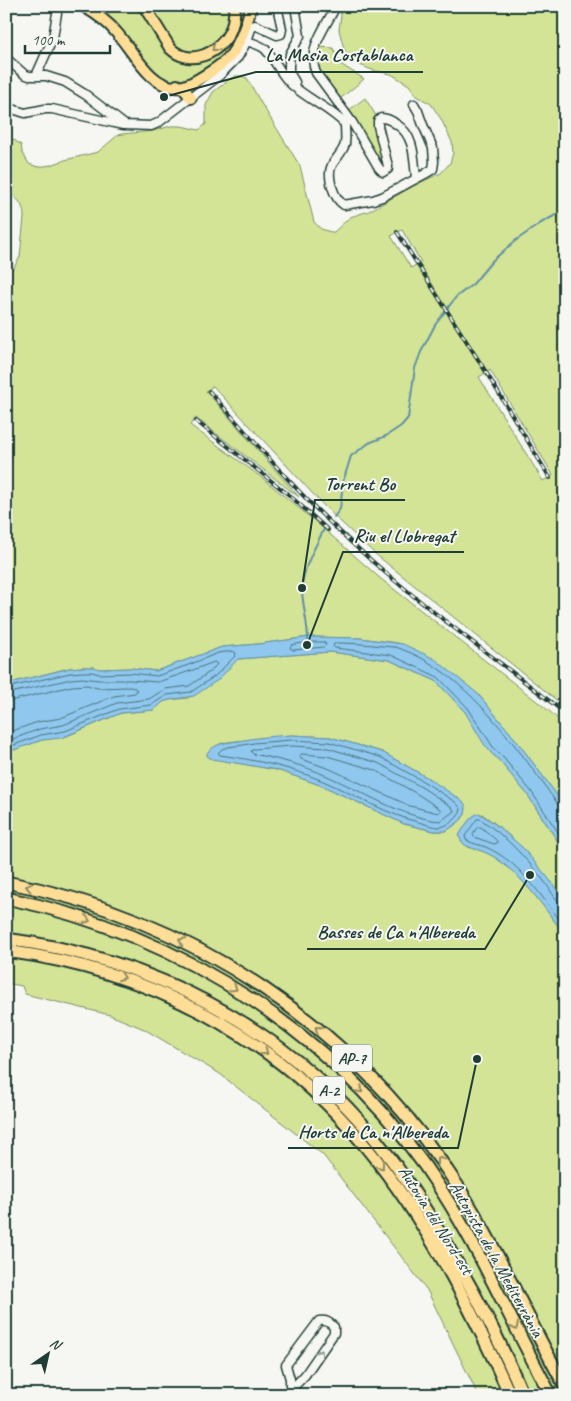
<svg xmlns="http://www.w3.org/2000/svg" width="571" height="1401" viewBox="0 0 571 1401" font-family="Caveat,sans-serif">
  <rect width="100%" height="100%" fill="#f6f6f2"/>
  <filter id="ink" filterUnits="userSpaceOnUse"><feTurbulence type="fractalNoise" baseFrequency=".02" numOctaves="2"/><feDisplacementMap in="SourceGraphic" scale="10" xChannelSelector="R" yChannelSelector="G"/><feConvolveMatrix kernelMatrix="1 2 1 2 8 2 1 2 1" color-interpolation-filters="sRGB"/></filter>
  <g filter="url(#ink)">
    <path fill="#d3e497" stroke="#799066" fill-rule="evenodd" d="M66 6H252L223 67 187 94 173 93 163 89 133 61 110 33 87 13Z
      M340 6H565V707L374 553 326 508 213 386 206 391 299 497 196 418 190 425 261 477 317 523 381 579 548 710 565 725V806L516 740 478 694 398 643 360 638 310 637 258 644 222 647 156 671 131 668 99 669 94 667H82L69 668 6 684V274L13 269 20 257 24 217C24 204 17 197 6 192V134L21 145 22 152 29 164 38 167 51 165 65 160 98 152 118 135 122 134 153 131 171 126H181L199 130 206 124V105L213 92 230 79 235 76H241L247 78 261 103 300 166 314 222 321 229 331 232H334L350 217 369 211 417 184 441 173 450 163 453 153 452 142 441 119 431 104 417 96 409 85 391 74 372 70 355 63 351 58 344 49 339 30 341 15ZM402 230 421 262 411 268 391 236ZM490 370 553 475 543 481 479 377Z
      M318 47 333 48 342 65 364 79 340 99 317 68Z
      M365 98 375 114 384 161 381 163 348 111Z
      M330 652 389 660 436 681 465 712 492 754 497 758 527 794 565 853V901C541 868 516 837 482 814 471 813 466 825 460 834L468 847C475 849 481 850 487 853 521 870 542 906 565 935V1395H478L427 1290 323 1155 220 1074 144 1029 110 1015 25 994 22 986 6 983V749L14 750 42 740 67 736 121 713 153 710 163 702 169 700 188 698 238 659ZM292 735 330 737 382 752 428 778 466 808 465 814 462 819 455 825 446 831H434L404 824 323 786 277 770 209 758 212 749 220 744 227 742Z"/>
    <path fill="#8fc7ee" stroke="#6290a4" d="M310 637 360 638 403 644 435 659 478 694 516 740 565 806V852L527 794 497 758 492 754 484 744 465 712 436 681 389 660 330 652 238 659 218 680 194 696 169 700 163 702 154 710 121 713 61 738 42 740 14 750 6 749V684L70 668 82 667H94L99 669 131 668 156 671 222 647 258 644Z
      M292 735 330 737 382 752 428 778 458 798 465 804 466 808 465 814 460 821 446 831H434L404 824 323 786 277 770 212 759 207 756V753C217 741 230 743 244 740 260 737 276 736 292 735Z
      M479 813 495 824 522 847 549 879 565 901V935C544 908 526 879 497 859 493 856 489 854 484 852 473 847 463 849 459 836L460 834C465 826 470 816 479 813Z"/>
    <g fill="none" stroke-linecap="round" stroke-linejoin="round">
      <path stroke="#4c747e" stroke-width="1" d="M310 642H324L326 645 324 647 293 650 290 648 292 645Z
        M6 688 70 673 83 672H92L99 674 130 673 157 676 191 664 218 653 233 651 236 653 235 656 215 676 191 692 167 695 151 705 119 709 65 731 41 735 14 745H6
        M6 694 71 679 83 678 98 680H130L158 682 193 670 214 662 217 664 211 671 189 686 165 689 149 699 117 703 63 725 40 729 13 739 6 738
        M6 702 72 686 87 685 97 688 129 687 135 688 137 690 135 693 114 696 61 718 38 722 12 731H6
        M292 740 329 742 380 757 426 783 455 802 461 808C461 816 449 826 440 827 434 827 427 825 422 823 387 815 356 795 323 781 290 767 255 760 220 755L218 753 222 749 228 747 243 745 254 743Z
        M292 746 328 748 378 763 423 788 452 807 454 811 441 821C405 819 360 790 327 776 303 765 278 759 253 754L251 752 252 750 255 749Z
        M302 754 327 756 375 770 419 795 440 809 441 811 438 813 410 806 330 769 301 759 300 756Z
        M565 809 559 806C521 752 465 671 401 649 395 646 388 647 382 646 366 644 351 643 336 643L334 644 333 646 335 648 391 655 438 677 468 708 495 750 501 755 531 791 565 843
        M478 827H481L495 839 497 841V843L494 844 474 837 473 834Z
        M565 904C556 903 551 891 547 885 528 860 506 836 480 819H477L465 836 466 840C474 845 484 845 492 850 524 867 543 899 565 927"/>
      <path stroke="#6290a4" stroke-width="2" d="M334 517 340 509 343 482 351 456 369 443 386 436 401 426 408 418 415 368 421 352 435 325 456 297 473 284 492 261 515 241 541 223 565 210
        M308 640C308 622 302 605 302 588 303 567 315 548 324 529"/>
      <g stroke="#1f3d34" stroke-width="11">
        <path id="minor" d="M336 6C326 26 306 50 316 73L352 122 379 168 383 172 388 169V166L378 126V121L381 118C387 118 391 120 396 124 415 135 414 159 416 179
          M247 41 252 26 255 25 277 35 281 34 282 29 277 6
          M6 58 24 74 29 76H46L65 82 86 95 125 125 151 126 158 123 220 75 238 57 247 41C253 43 260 45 265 49 275 59 280 74 291 84 307 99 330 108 345 124 345 130 346 138 345 144 343 152 336 158 332 165 326 176 334 199 344 205L373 200 382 197 425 174 433 169 434 162 433 148 423 125 418 111 414 104
          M36 76 53 38 57 13
          M295 82 289 72V64L290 54 300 36 295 6
          M6 107 25 113 45 109H52L123 125
          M286 1395 305 1375 334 1333V1327C329 1322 326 1320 319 1321L286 1365 290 1379V1390"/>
      </g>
      <g stroke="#1f3d34" stroke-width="14">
        <path id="major" d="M83 6C95 13 107 21 116 32 132 49 151 90 179 87 189 86 199 79 207 74 215 69 225 63 231 55 241 41 247 23 251 6
          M144 6 170 48C190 68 221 53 231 29 234 22 234 14 235 6
          M177 85 184 89 191 98"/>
      </g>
      <g stroke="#1f3d34" stroke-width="15">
        <path id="highway" d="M6 882C192 918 357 1028 459 1188 499 1251 528 1321 565 1386
          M6 898C183 934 346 1040 443 1193 484 1258 514 1328 551 1395
          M6 939C151 958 283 1026 376 1140 409 1180 436 1225 461 1270 484 1310 505 1352 523 1395
          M6 951C148 970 275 1035 366 1147 427 1221 471 1308 510 1395"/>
      </g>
      <use href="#minor" stroke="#f6f6f2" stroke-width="8"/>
      <use href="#major" stroke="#fedd96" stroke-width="10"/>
      <use href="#highway" stroke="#fedd96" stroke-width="11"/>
      <g stroke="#1f3d34" stroke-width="4">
        <path id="rail" d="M397 232 486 372 550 478
          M209 391C251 437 290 485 335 527 406 596 488 652 565 713
          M196 421 289 495 328 530"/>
      </g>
      <use href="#rail" stroke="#f6f6f2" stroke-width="2" stroke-dasharray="5.5" stroke-linecap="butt"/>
    </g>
    <defs><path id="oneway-chevron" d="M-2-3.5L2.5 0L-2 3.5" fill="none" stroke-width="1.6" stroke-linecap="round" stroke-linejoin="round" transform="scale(1.25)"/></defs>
    <g stroke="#8e8d65">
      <use href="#oneway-chevron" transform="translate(215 48) rotate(142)"/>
      <use href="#oneway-chevron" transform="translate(29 887) rotate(-167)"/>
      <use href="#oneway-chevron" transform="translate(87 920) rotate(18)"/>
      <use href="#oneway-chevron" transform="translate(182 941) rotate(-153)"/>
      <use href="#oneway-chevron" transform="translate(122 977) rotate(20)"/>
      <use href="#oneway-chevron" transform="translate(234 988) rotate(32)"/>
      <use href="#oneway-chevron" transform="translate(318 1029) rotate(-140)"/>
      <use href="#oneway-chevron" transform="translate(265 1052) rotate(36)"/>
      <use href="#oneway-chevron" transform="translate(360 1090) rotate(45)"/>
      <use href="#oneway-chevron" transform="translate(440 1160) rotate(-126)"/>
      <use href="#oneway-chevron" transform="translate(381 1166) rotate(53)"/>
      <use href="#oneway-chevron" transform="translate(515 1327) rotate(63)"/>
    </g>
    <use stroke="#8a9a93" href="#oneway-chevron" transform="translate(320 1353) rotate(-55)"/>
  </g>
  <g text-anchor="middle" stroke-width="4" stroke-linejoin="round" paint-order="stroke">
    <g fill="#f6f6f2" stroke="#60746d" stroke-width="1">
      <rect x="332" y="1044.5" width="40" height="27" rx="4"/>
      <rect x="313" y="1076.5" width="32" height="27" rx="4"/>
    </g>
    <g font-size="16" font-weight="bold" fill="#1f3d34">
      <text x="352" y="1064">AP-7</text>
      <text x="329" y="1096">A-2</text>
    </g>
    <g font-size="18" fill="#1f3d34" stroke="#f6f6f2">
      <text transform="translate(436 1220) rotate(58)" y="6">Autovia del Nord-est</text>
      <text transform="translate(497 1259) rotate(61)" y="6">Autopista de la Mediterrània</text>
    </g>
  </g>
  <path fill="none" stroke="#1f3d34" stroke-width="2" d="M164 97L256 72H423M302 588L315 500H405M307 645L343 552H464M530 875L485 949H307M477 1059L458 1148H288"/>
  <g fill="#1f3d34" stroke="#f6f6f2" stroke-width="2">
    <circle cx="164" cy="97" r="5"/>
    <circle cx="302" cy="588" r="5"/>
    <circle cx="307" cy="645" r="5"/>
    <circle cx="530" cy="875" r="5"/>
    <circle cx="477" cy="1059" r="5"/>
  </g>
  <g font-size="19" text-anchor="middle" font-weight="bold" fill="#1f3d34" stroke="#f6f6f2" stroke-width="4" stroke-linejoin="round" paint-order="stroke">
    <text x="339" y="61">La Masia Costablanca</text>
    <text x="360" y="490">Torrent Bo</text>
    <text x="404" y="542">Riu el Llobregat</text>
    <text x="396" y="938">Basses de Ca n'Albereda</text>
    <text x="373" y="1138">Horts de Ca n'Albereda</text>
  </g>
  <rect width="571" height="1401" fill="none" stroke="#f6f6f2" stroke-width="25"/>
  <rect x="12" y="12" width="546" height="1376" fill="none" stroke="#1f3d34" stroke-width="2" filter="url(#ink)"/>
  <g transform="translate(48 1354) rotate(34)" stroke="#f6f6f2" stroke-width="4" paint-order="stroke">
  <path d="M0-4L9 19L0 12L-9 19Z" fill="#1f3d34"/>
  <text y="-8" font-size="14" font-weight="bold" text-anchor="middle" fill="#1f3d34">N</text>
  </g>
  <path d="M25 45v8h85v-8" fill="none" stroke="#1f3d34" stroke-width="2.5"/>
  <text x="32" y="45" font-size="15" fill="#1f3d34" stroke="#f6f6f2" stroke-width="4" paint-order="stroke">100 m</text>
</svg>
